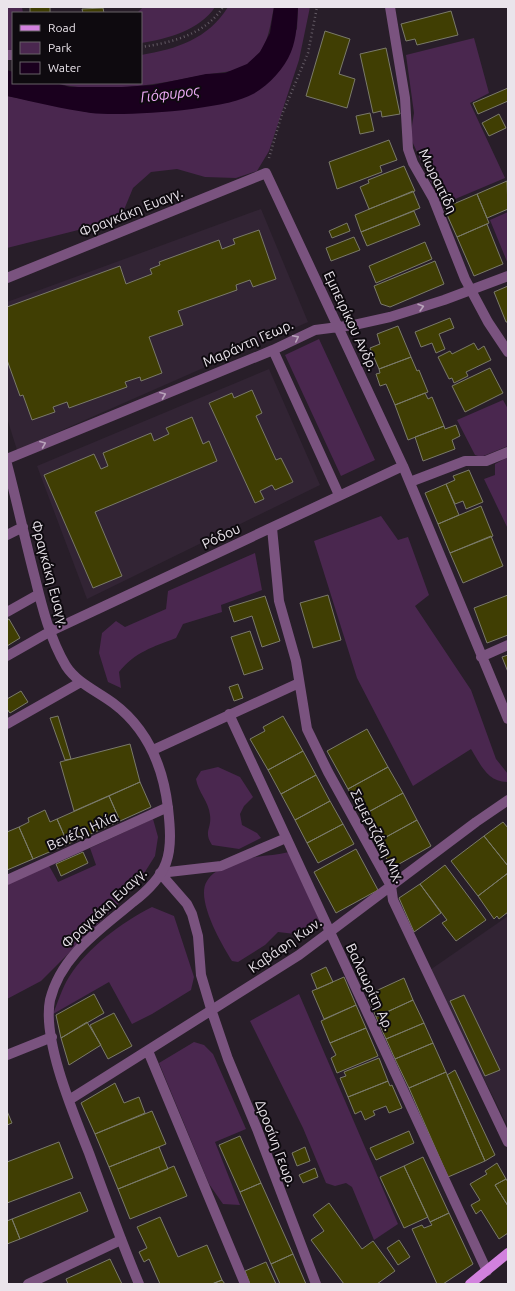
<svg xmlns="http://www.w3.org/2000/svg" width="515" height="1291" viewBox="0 0 515 1291" font-family="Ubuntu,sans-serif">
  <rect width="100%" height="100%" fill="#281e29"/>
  <path fill="#322434" d="M261 209 308 322 17 450 7 418V302Z
    M269 369 320 485 87 599 37 466Z
    M508 916V1127L430 970Z"/>
  <path fill="#4a274f" d="M7 7H22L23 13H13V50H7Z
    M143 7H215C200 30 167 39 141 43V13H137Z
    M228 7H274C269 30 269 48 248 64 235 73 219 72 204 75 156 84 104 95 55 83H141V55C177 49 208 39 228 7Z
    M298 7H310L299 60 269 151 257 171 236 178 205 177 177 169 151 172 133 188 121 217 94 226 7 248V96L92 113 168 111 231 102 297 29Z
    M474 38 489 93 470 103 505 178 441 205 412 141 411 132 414 113 406 55Z
    M508 212V264L490 220Z
    M319 339 375 460 341 476 285 355Z
    M503 400 508 409V446L481 457 475 455 457 420Z
    M508 457V529L484 479 495 475V464Z
    M381 516 398 540 408 537 429 595 415 606 471 690 496 759 508 774 507 782C487 782 480 763 471 749L413 786 357 678 314 541Z
    M255 553 262 590 221 605 222 612 183 624 176 638C153 647 135 652 119 672L121 688 108 682 99 653 102 633 116 621 125 627 166 609 168 591Z
    M218 767 240 777 253 797 244 806 240 814 242 825 257 833 261 838 239 849 212 845C203 831 212 829 210 815 209 802 198 792 196 779L201 771Z
    M153 819 158 837 155 856 136 886 41 981 7 999V882L47 862 58 882 96 865 90 848Z
    M289 852 319 920 295 934 278 932 265 945 238 962 232 961C222 945 195 899 207 881 215 867 241 860 256 857 267 855 278 855 289 852Z
    M152 907 174 916 194 977 191 990 152 1014 132 1024 109 982 53 1014C58 1002 62 988 69 977 88 947 121 923 152 907Z
    M299 994 398 1224 374 1240 352 1187 346 1183 335 1186 326 1183 303 1128 250 1021Z
    M194 1042 204 1045 213 1054 246 1129 215 1142 240 1205 223 1204 209 1184 159 1063Z"/>
  <path fill="#1a001e" d="M274 7H298C297 22 297 37 291 52 284 69 269 85 253 94 226 110 123 117 91 113 62 109 35 102 7 96V70L13 72V83H55L70 87H122L153 85 206 74 225 73 247 64 260 52 270 33Z"/>
  <path fill="#403e03" stroke="#7a7a6a" d="M30 7H50V13H30Z
    M103 8 104 13H83L82 9Z
    M451 11 458 35 417 45 415 39 406 41 401 24Z
    M325 31 350 39 339 74 355 79 347 108 306 96Z
    M386 48 400 114 382 117 381 111 373 113 360 54Z
    M508 88V101L478 114 473 103Z
    M370 113 374 131 360 134 356 116Z
    M499 114 506 128 489 136 482 123Z
    M389 140 397 160 380 166 382 172 337 189 329 162Z
    M404 166 415 191 369 209 360 187 369 183 368 180Z
    M507 181 508 209 487 218 477 194Z
    M413 191 420 208 361 232 355 215Z
    M477 194 489 223 457 237 444 208Z
    M414 211 420 225 367 246 361 232Z
    M347 223 350 231 332 238 329 231Z
    M487 224 503 264 474 276 457 237Z
    M259 230 276 279 253 287 250 280 236 285 237 290 178 311 183 325 149 337 162 373 141 381 140 377 125 382 127 387 69 408 67 402 53 407 55 412 32 420 23 395 20 396 7 360V307L120 266 126 284 152 274 150 269 160 265 159 262 219 240 222 249 235 244 233 239Z
    M354 237 360 250 331 261 326 248Z
    M425 242 432 259 376 283 369 266Z
    M435 261 444 284 390 307 381 304 374 286Z
    M508 286V322H506L494 292Z
    M450 318 454 328 439 334 445 349 436 353 432 343 421 347 415 332Z
    M398 326 411 357 379 369 370 348 380 344 377 334Z
    M474 343 478 350 484 346 491 360 466 372 468 376 454 383 452 378 449 379 438 357 450 351 452 354Z
    M411 357 417 371 419 370 428 392 395 405 386 384 380 386 376 374 380 373 379 369Z
    M490 368 503 393 465 412 452 386Z
    M252 390 262 413 256 416 276 460 281 458 293 482 275 490 272 485 260 491 264 499 255 503 209 403 232 393 234 398Z
    M425 393 428 399 432 397 444 426 408 440 395 405Z
    M192 417 203 444 209 441 217 461 95 512 122 576 93 588 44 475 94 454 101 469 108 466 103 453 151 433 154 441 169 434 166 428Z
    M456 425 460 436 452 440 455 449 423 461 415 437 444 426 445 429Z
    M469 470 483 502 466 509 463 501 455 504 446 484 455 480 453 476Z
    M446 484 459 515 438 524 425 493Z
    M481 506 493 536 450 553 438 524Z
    M491 536 503 566 463 583 450 553Z
    M328 595 341 640 313 648 300 603Z
    M508 595V635L487 643 474 608Z
    M265 596 280 641 262 647 252 616 234 622 229 607Z
    M9 619 20 638 7 646V620Z
    M250 631 263 669 244 675 231 637Z
    M508 655V672L502 657Z
    M238 684 243 698 234 701 229 687Z
    M21 691 28 702 10 713 7 709V699Z
    M58 716 71 759 65 760 50 718Z
    M283 716 303 751 268 770 250 739 265 731 263 727Z
    M367 729 388 767 348 789 327 751Z
    M130 744 140 782 74 811 60 762Z
    M303 751 316 775 281 794 268 770Z
    M388 767 403 793 363 815 348 789Z
    M316 775 330 801 295 820 281 794Z
    M140 782 151 807 120 821 109 796Z
    M403 793 417 820 377 842 363 815Z
    M109 796 120 821 68 844 57 819Z
    M330 801 343 824 307 843 295 820Z
    M45 810 50 822 57 819 68 844 33 859 19 827 29 822 28 818Z
    M417 820 431 846 392 868 377 842Z
    M503 822 508 828V866L484 836Z
    M343 824 354 844 318 863 307 843Z
    M19 827 33 859 7 870V832Z
    M484 836 508 866V873L478 896 451 861Z
    M356 849 378 890 336 913 314 872Z
    M83 852 88 863 61 876 56 864Z
    M445 865 486 920 456 941 442 923 447 920 420 884Z
    M508 873V912L499 919 497 916 494 919 478 896Z
    M420 884 441 913 414 932 399 898Z
    M326 967 333 982 317 989 311 974Z
    M344 977 356 1005 324 1019 312 991Z
    M404 978 413 1000 376 1017 367 995Z
    M94 994 104 1013 61 1038 56 1015Z
    M464 995 500 1070 485 1076 450 1001Z
    M413 1000 424 1023 386 1039 376 1017Z
    M356 1005 366 1028 330 1043 321 1021Z
    M114 1013 132 1046 108 1059 90 1025Z
    M87 1022 101 1045 69 1065 61 1038Z
    M424 1023 433 1043 395 1059 386 1039Z
    M366 1028 378 1056 337 1073 331 1058 336 1055 330 1043Z
    M433 1043 446 1072 409 1088 395 1059Z
    M379 1058 388 1081 348 1097 340 1078 346 1076 344 1072Z
    M455 1070 495 1155 485 1161 447 1075Z
    M446 1072 485 1161 448 1177 409 1088Z
    M388 1081 390 1086 392 1085 402 1108 389 1113 386 1106 373 1111 375 1115 365 1120 361 1111 355 1114 348 1097Z
    M115 1083 124 1103 139 1097 145 1113 95 1134 81 1103Z
    M7 1111 12 1123 7 1125Z
    M152 1111 166 1144 109 1167 95 1134Z
    M409 1131 414 1143 376 1160 370 1148Z
    M240 1136 261 1183 240 1192 219 1145Z
    M59 1142 73 1178 7 1203V1162Z
    M159 1147 168 1169 118 1189 109 1167Z
    M305 1147 310 1161 297 1166 292 1153Z
    M423 1157 449 1213 430 1222 404 1166Z
    M497 1163 506 1179 495 1185 508 1206V1233L499 1239 481 1210 476 1214 471 1205 480 1200 470 1184 487 1174 485 1171Z
    M174 1166 187 1196 130 1219 118 1189Z
    M404 1166 428 1217 404 1228 380 1177Z
    M315 1168 318 1177 303 1183 299 1175Z
    M506 1179 508 1182V1206L495 1185Z
    M261 1183 293 1254 271 1264 240 1192Z
    M80 1192 88 1211 20 1239 12 1219Z
    M329 1203 362 1249 373 1241 395 1271 377 1284H344L311 1240 324 1231 313 1215Z
    M449 1213 473 1264 443 1284H437L412 1229 422 1225 424 1228 432 1225 430 1222Z
    M160 1217 178 1257 207 1245 222 1280 212 1284H160L149 1259 144 1262 139 1252 147 1248 137 1227Z
    M12 1219 20 1239 7 1244V1221Z
    M399 1240 410 1257 398 1265 387 1248Z
    M293 1254 306 1284H280L271 1264Z
    M110 1259 122 1284H68L66 1279Z
    M266 1262 276 1284H250L245 1271Z
    M222 1280 225 1284H212Z"/>
  <g fill="none" stroke-linecap="round" stroke-linejoin="round">
    <path stroke="#645b65" stroke-width="2.5" stroke-dasharray="1 3" stroke-linecap="butt" d="M141 47C171 43 206 34 223 7
      M269 158 281 117 308 53 317 7"/>
    <path stroke="#7a537f" stroke-width="10" d="M212 1012 201 975 198 936 192 914 187 904 160 873 221 866 286 838
      M28 1284 121 1240"/>
    <path stroke="#7a537f" stroke-width="10" d="M390 7 405 98 408 149 413 163 433 198 465 279 488 322 508 352
      M7 55H13
      M7 278 266 173 403 466 508 719
      M273 350 339 495
      M7 459 273 350 315 330 354 325 390 317 444 300 508 276
      M7 464C17 502 25 540 35 578 42 607 50 639 66 666 77 683 97 691 113 703 148 729 163 766 168 808 170 826 172 846 166 863 160 879 146 892 133 902 100 930 61 955 50 1000 42 1040 74 1115 89 1153 105 1197 121 1241 139 1284
      M410 482 465 461H486L508 452
      M272 528 279 601 296 661 307 729 328 772 391 886 393 900 508 1142
      M7 535 23 527
      M7 612 39 594
      M7 656 51 631 403 466
      M481 657 508 645
      M229 714 487 1271
      M7 724 81 682
      M153 750 299 683
      M7 880 168 807
      M212 1012 228 1059 257 1129 316 1284
      M148 1051 245 1284
      M7 1055 52 1037
      M69 1100 299 955 476 822 508 800"/>
    <path stroke="#d281de" stroke-width="10" d="M470 1284 508 1253"/>
  </g>
  <defs><path id="oneway-chevron" d="M-2-3.5L2.5 0L-2 3.5" fill="none" stroke-width="1.6" stroke-linecap="round" stroke-linejoin="round"/></defs>
  <g stroke="#b8a3ba">
    <use href="#oneway-chevron" transform="translate(421 307) rotate(-16)"/>
    <use href="#oneway-chevron" transform="translate(296 338) rotate(-27)"/>
    <use href="#oneway-chevron" transform="translate(163 395) rotate(-22)"/>
    <use href="#oneway-chevron" transform="translate(43 444) rotate(-22)"/>
  </g>
  <g text-anchor="middle" stroke-width="4" stroke-linejoin="round" paint-order="stroke">
    <g font-size="14" fill="#eae4eb" stroke="#0e0a0f">
      <text transform="translate(438 181) rotate(64)" y="5">Μωραιτίδη</text>
      <text transform="translate(131 212) rotate(-22)" y="5">Φραγκάκη Ευαγγ.</text>
      <text transform="translate(351 321) rotate(65)" y="5">Εμπειρίκου Ανδρ.</text>
      <text transform="translate(248 343) rotate(-24)" y="5">Μαράντη Γεωρ.</text>
      <text transform="translate(221 536) rotate(-25)" y="5">Ρόδου</text>
      <text transform="translate(50 574) rotate(75)" y="5">Φραγκάκη Ευαγγ.</text>
      <text transform="translate(82 831) rotate(-24)" y="5">Βενέζη Ηλία</text>
      <text transform="translate(378 836) rotate(63)" y="5">Σεμερτζάκη Μιχ.</text>
      <text transform="translate(104 908) rotate(-43)" y="5">Φραγκάκη Ευαγγ.</text>
      <text transform="translate(285 945) rotate(-35)" y="5">Καβάφη Κων.</text>
      <text transform="translate(370 987) rotate(65)" y="5">Βαλαωρίτη Αρ.</text>
      <text transform="translate(276 1143) rotate(69)" y="5">Δροσίνη Γεωρ.</text>
    </g>
    <g font-size="15" font-style="italic" fill="#ecabf5" stroke="#0e0a0f">
      <text transform="translate(170 94) rotate(-7)" y="5">Γιόφυρος</text>
    </g>
  </g>
  <rect width="515" height="1291" fill="none" stroke="#eae4eb" stroke-width="16"/>
  <rect x="12" y="12" width="130" height="72" fill="#0e0a0f" stroke="#666167"/>
  <rect x="20" y="25" width="20" height="6" fill="#d281de" stroke="#666167"/>
  <text x="48" y="32" font-size="12" fill="#eae4eb">Road</text>
  <rect x="20" y="42" width="20" height="12" fill="#4a274f" stroke="#666167"/>
  <text x="48" y="52" font-size="12" fill="#eae4eb">Park</text>
  <rect x="20" y="62" width="20" height="12" fill="#1a001e" stroke="#666167"/>
  <text x="48" y="72" font-size="12" fill="#eae4eb">Water</text>
</svg>
